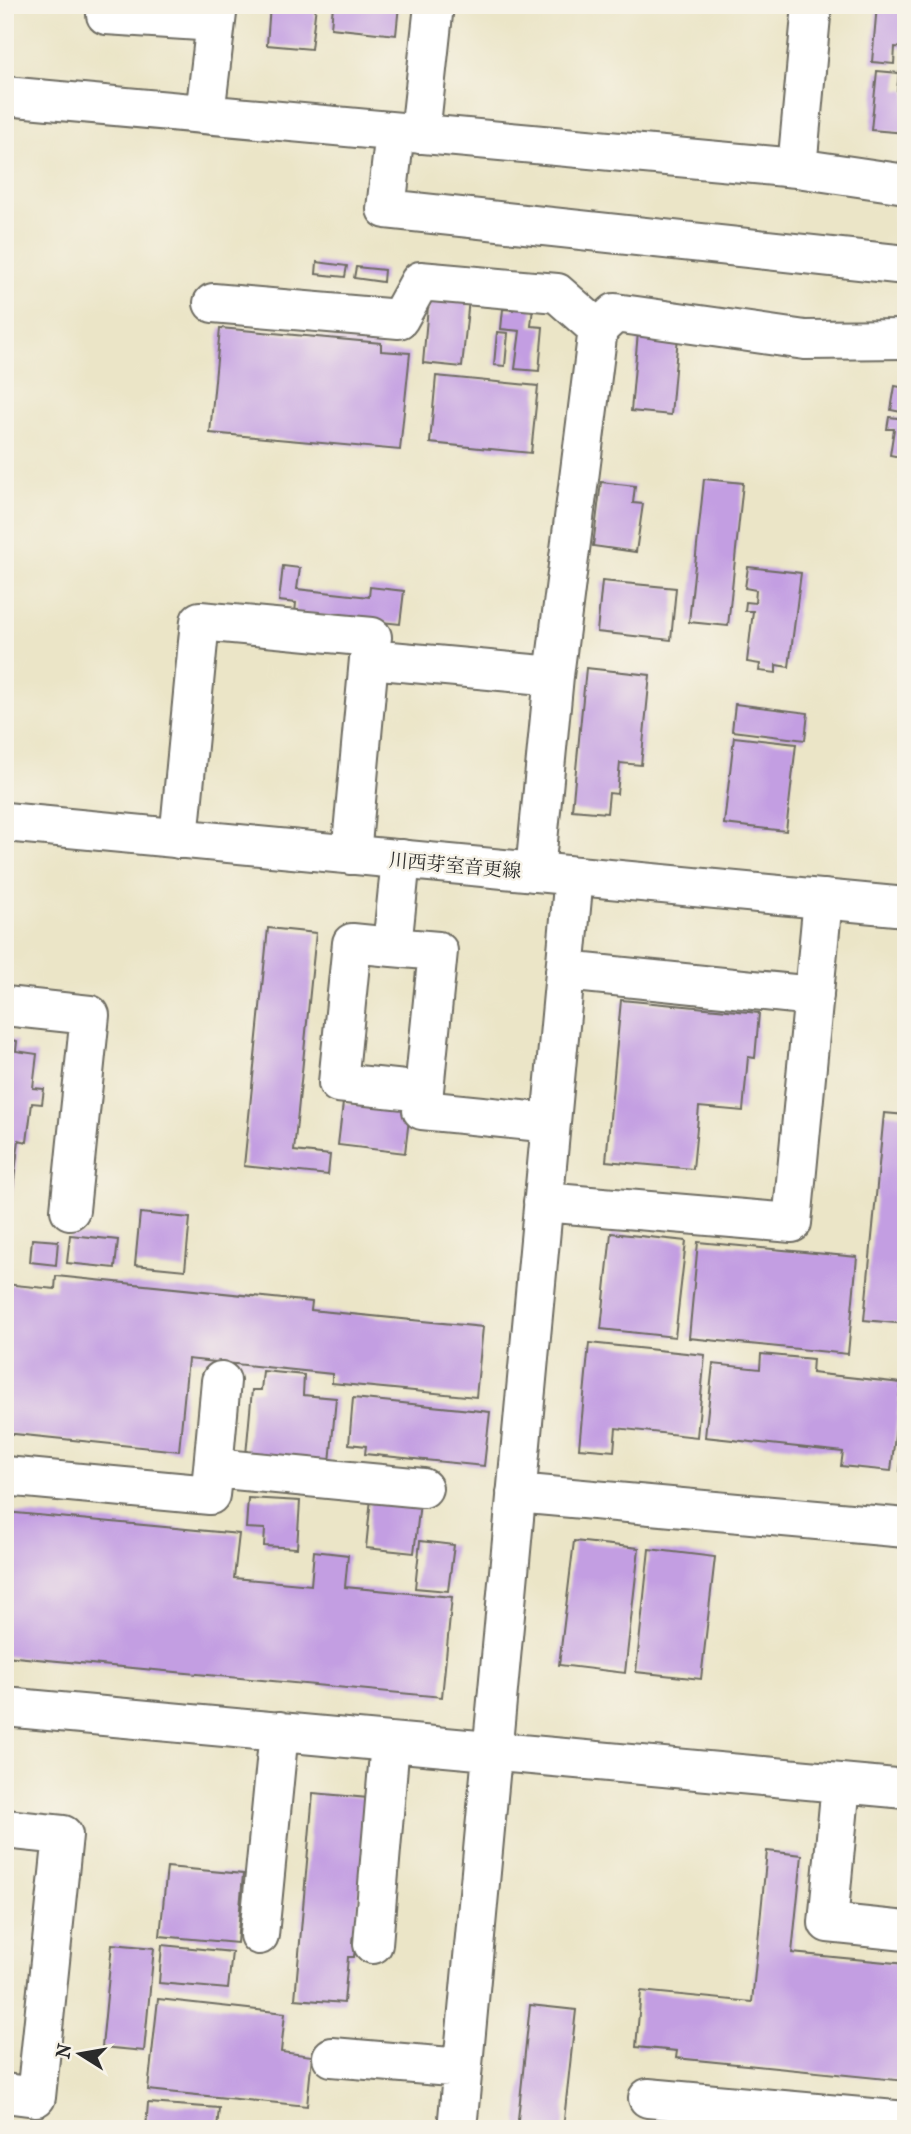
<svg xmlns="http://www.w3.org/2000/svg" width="911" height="2134" viewBox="0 0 911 2134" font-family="'IM FELL French Canon','Noto Serif JP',serif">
  <rect width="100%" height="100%" fill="#f7f3e8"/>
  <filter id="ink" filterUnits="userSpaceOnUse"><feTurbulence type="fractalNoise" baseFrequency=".0143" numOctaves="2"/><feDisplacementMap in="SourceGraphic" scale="14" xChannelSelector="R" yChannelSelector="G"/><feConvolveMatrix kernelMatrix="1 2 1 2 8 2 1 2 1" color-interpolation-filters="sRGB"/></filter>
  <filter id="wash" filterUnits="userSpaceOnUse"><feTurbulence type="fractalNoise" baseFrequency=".00686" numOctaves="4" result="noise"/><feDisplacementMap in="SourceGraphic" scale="28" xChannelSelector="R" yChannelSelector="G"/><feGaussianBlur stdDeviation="1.57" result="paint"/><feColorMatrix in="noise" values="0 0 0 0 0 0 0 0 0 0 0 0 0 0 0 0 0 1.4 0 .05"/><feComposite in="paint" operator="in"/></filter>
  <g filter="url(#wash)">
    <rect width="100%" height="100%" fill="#ebe5c7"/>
    <g id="blocks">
      <path fill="#c39ee2" d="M270 5H316L311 49 267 45Z
        M333 5H399L396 35 331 28Z
        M877 5H906V48L895 47 894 64 872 62Z
        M877 71 899 73 897 90 906 91V133L871 130Z
        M317 262 347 266 345 277 316 274Z
        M356 267 384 270 383 282 354 278Z
        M429 295 469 299 462 367 423 363Z
        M514 305 533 307 531 326 543 327 539 371 515 369 520 331 501 329 503 309 513 310Z
        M220 328 381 343V351L410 353 400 450 210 433Z
        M497 332 508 333 505 366 494 365Z
        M638 332 678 336 671 415 631 411Z
        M436 376 538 386 531 453 430 443Z
        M895 386 906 388V413L891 410Z
        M889 417 906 419V458L890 455 894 429H887Z
        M704 479 743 483 728 626 689 622Z
        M601 482 635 486 633 503 643 504 636 552 593 546Z
        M283 566 300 568 297 589 369 597 370 587 404 591 400 624 295 613 296 603 279 601Z
        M748 567 801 573 789 667 776 665V673L759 671 760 664 747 662 753 611H745L746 602 755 603 756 590 745 588Z
        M602 581 676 588 671 640 597 632Z
        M586 668 650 675 641 765 620 763 617 794 609 793 607 813 572 810Z
        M735 704 808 713 805 740 732 731Z
        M734 737 796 744 786 831 724 824Z
        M268 928 316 933 294 1151 330 1155 328 1175 244 1166Z
        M621 1000 759 1013 755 1058 748 1057 743 1111 699 1107 693 1169 606 1161Z
        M5 1039 17 1041 16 1051 37 1054 33 1088 44 1089 42 1104 32 1103 27 1142 19 1140 11 1204H5Z
        M343 1103 410 1110 405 1153 338 1145Z
        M884 1113 906 1115V1324L864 1320Z
        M140 1213 190 1218 185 1270 135 1265Z
        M611 1233 686 1241 675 1337 601 1329Z
        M70 1235 118 1240 115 1268 67 1263Z
        M32 1239 58 1241 56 1265 30 1262Z
        M698 1242 857 1257 848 1354 689 1338Z
        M56 1276 312 1302 311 1310 483 1327 476 1397 332 1383V1374L188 1359 179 1451 5 1433V1284L55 1289Z
        M589 1343 705 1355 697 1437 616 1428 614 1451 579 1448Z
        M761 1354 813 1359 812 1373 901 1383 891 1471 841 1466 843 1452 705 1437 713 1364 760 1369Z
        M263 1371 304 1375 303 1395 336 1398 330 1463 246 1455 252 1390H261Z
        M353 1398 490 1412 484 1466 365 1454 366 1446 349 1444Z
        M904 1439H906V1471H900Z
        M248 1498 300 1501 297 1548 264 1546 265 1529 246 1528Z
        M371 1498 420 1503 414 1553 366 1548Z
        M5 1512 239 1534 234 1578 311 1585 314 1551 348 1555 345 1587 452 1597 442 1697 5 1656Z
        M420 1541 454 1545 448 1591 415 1588Z
        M574 1541 639 1548 625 1673 559 1665Z
        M649 1549 715 1557 701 1679 636 1672Z
        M313 1793 368 1798 354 1957H348L344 2003 295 1999Z
        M767 1851 802 1855 792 1953 906 1964V2081L676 2058 677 2051 636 2047 641 1991 752 2002Z
        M167 1867 243 1874 237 1943 160 1936Z
        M112 1944 154 1948 144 2051 102 2047Z
        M162 1945 232 1952 228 1989 159 1983Z
        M158 1999 285 2013 281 2052 312 2056 307 2106 148 2090Z
        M530 2005 576 2010 563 2129H517Z
        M148 2103 219 2108 217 2129H146Z"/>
    </g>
  </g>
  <g filter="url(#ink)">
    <use href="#blocks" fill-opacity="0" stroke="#6e6c62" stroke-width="2"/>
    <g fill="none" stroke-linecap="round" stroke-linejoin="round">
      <g stroke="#6e6c62" stroke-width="42">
        <path id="minor" d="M106 15 216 22
          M5 96 797 168 812 5
          M205 114 218 5
          M395 132 386 209 906 265
          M420 134 434 5
          M797 168 906 184
          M213 303 399 319 420 281 557 293 598 329
          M179 839 200 621 372 637 369 659
          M351 855 369 659 554 676
          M401 859 392 947 438 951 422 1110 551 1123
          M535 872 554 676 598 329 615 313 805 340 906 339
          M392 947 352 943 338 1083 424 1092
          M565 971 814 996
          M5 1006 90 1015 70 1210
          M543 1202 792 1223 823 899
          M213 1468 221 1381
          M5 1476 210 1495 213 1468 423 1488
          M516 1493 906 1528
          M5 1707 906 1789
          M841 1783 828 1923 906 1931
          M5 1829 63 1835 36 2097 5 2093
          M259 1935 279 1731
          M373 1944 390 1742
          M332 2057 462 2068
          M648 2098 906 2121
          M457 2129 574 876"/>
      </g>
      <g stroke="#6e6c62" stroke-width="42">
        <path id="major" d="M5 822 906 907"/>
      </g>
      <use href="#minor" stroke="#fff" stroke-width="38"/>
      <use href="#major" stroke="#fff" stroke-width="38"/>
    </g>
  </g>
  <g text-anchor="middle" stroke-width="5" stroke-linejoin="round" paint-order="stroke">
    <g font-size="19" fill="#2b2b2b" stroke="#f7f3e8">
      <text transform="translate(455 865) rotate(5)" y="7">川西芽室音更線</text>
    </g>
  </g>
  <rect width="911" height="2134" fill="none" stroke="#f7f3e8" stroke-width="28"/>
  <g transform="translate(80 2054) rotate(281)" stroke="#f7f3e8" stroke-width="5" paint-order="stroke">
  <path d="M0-5L12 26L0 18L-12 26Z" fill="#2b2b2b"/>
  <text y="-10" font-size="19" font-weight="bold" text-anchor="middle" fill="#2b2b2b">N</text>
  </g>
</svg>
